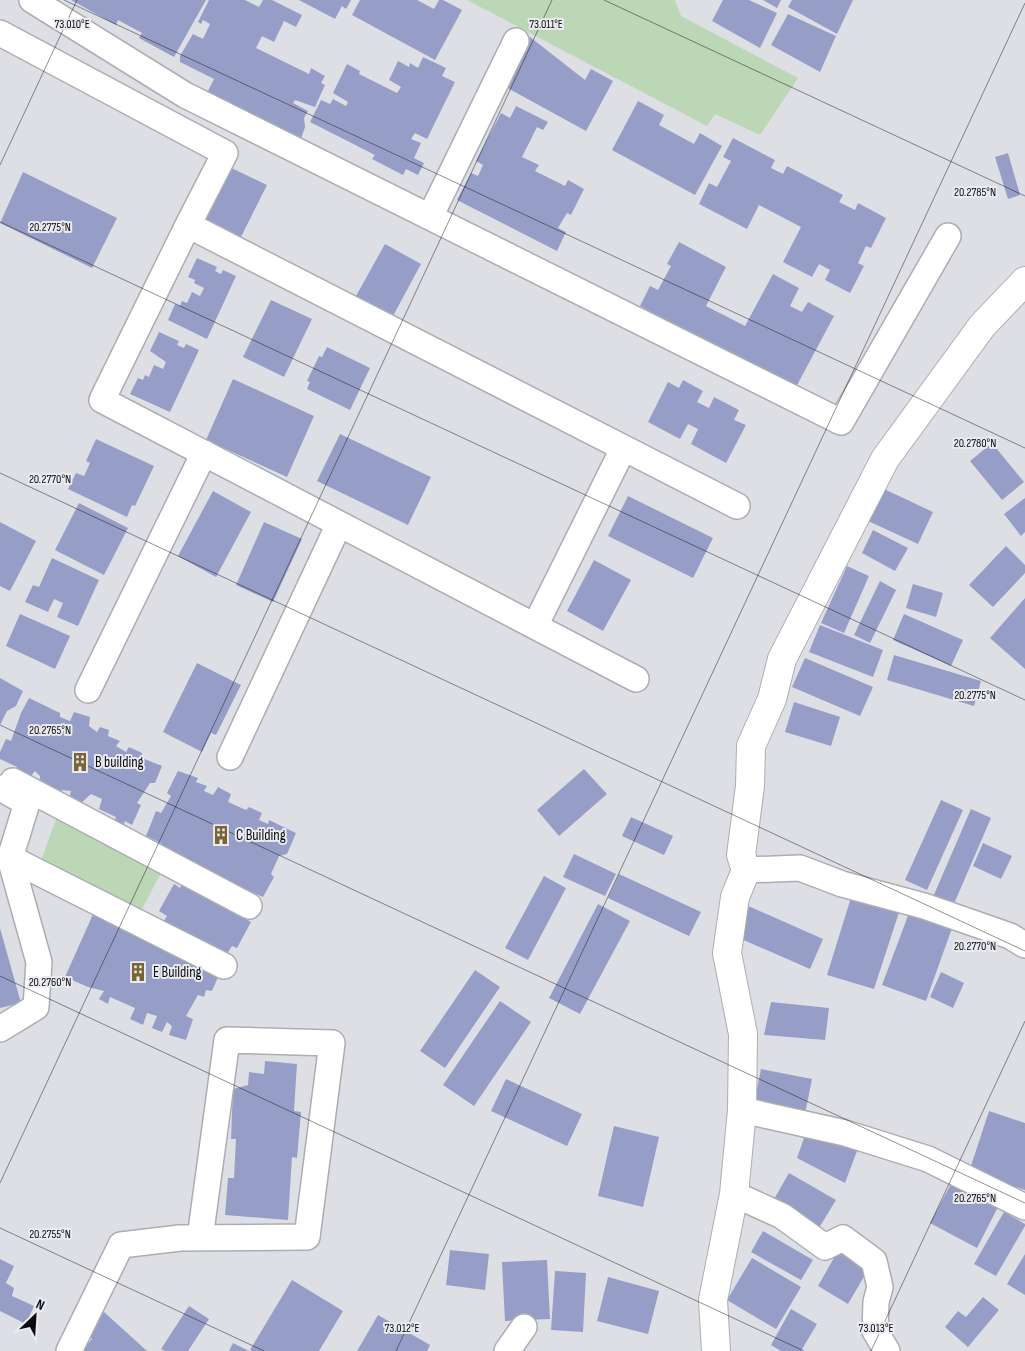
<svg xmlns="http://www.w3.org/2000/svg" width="1025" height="1351" viewBox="0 0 1025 1351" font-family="'Sofia Sans Condensed',sans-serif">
  <rect width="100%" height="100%" fill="#dedfe5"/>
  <path fill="#bbd7b5" d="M467 0H675L681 16 798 78 760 135 715 114 707 126Z
    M56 819 161 873 142 909 41 861Z"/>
  <path fill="#969ec7" d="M71 0H206L174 57 139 38 142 33 118 20 116 25Z
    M209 0H245L259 7 263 0H272L302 15 296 27 284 21 274 42 262 36 256 48 309 74 311 68 325 76 321 83 325 85 315 107 295 100 293 103 308 111 304 118 305 127 300 142 206 95 214 79 180 62V56L193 34 203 39 210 24 203 20 201 24 198 22Z
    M299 0H351L346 9 342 6 335 19Z
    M360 0H417L434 9 439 0H443L462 10 435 60 352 15Z
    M723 0H749L777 13 760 48 712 21Z
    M763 0H781L777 8Z
    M792 0H853L837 34 788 7Z
    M788 14 836 36 820 72 771 45Z
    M530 37 585 80 591 69 613 81 586 131 504 86Z
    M423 57 446 68 442 76 455 82 427 139 415 133 411 139 421 143 414 158 424 163 418 175 406 169 403 175 372 159 375 155 310 122 321 100 330 104 333 99 346 106 348 102 333 93 347 64 360 71 359 74 397 93 401 87 389 80 398 61 409 67 410 63 418 68Z
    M638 101 664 115 659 125 694 144 700 133 722 146 695 195 612 150Z
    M516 106 548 122 543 130 537 127 522 157 539 165 535 171 565 186 568 180 584 189 571 215 567 213 558 228 566 232 557 251 457 200 471 173 478 176 483 165 476 161 501 113 510 118Z
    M733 138 775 160 771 168 783 174 787 166 843 195 839 202 855 210 858 203 886 218 871 248 866 246 858 263 864 266 850 293 825 280 830 270 819 264 812 277 783 262 801 227 759 205 747 229 699 204 709 183 717 187 731 161 723 157Z
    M1008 153 1020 195 1008 199 995 157Z
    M223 164 267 185 241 237 198 215Z
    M23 172 117 218 92 268 0 223Z
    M679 242 726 267 706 306 745 326 773 274 799 288 790 306 802 312 808 302 834 316 795 389 640 306 650 286 658 290 671 266 667 264Z
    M385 244 421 264 393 316 356 296Z
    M197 258 217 267 215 271 221 274 223 270 236 276 207 339 168 320 175 304 180 306 182 301 187 303 192 292 200 296 204 288 194 283 195 280 188 277Z
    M271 300 312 319 284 377 243 357Z
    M159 332 179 341 177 345 184 348 186 344 199 350 170 412 130 394 138 378 143 380 145 375 149 377 154 365 163 369 166 362 150 351Z
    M327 347 370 368 350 410 307 389 310 382 307 381 319 356 322 357Z
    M233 379 314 416 287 477 206 440Z
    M683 380 703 391 697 402 709 408 714 397 739 410 734 420 746 425 726 463 691 444 698 429 688 424 680 439 648 422 668 382 679 388Z
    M340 434 431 477 408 525 317 481Z
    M96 439 154 466 135 506 132 505 127 517 68 489 76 473 84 476 90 463 86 461Z
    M992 443 1024 482 1002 500 970 461Z
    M884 489 933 512 918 544 866 520Z
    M213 491 251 512 216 577 178 556Z
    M628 496 713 538 693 578 608 536Z
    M1025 498V532L1021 536 1004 514Z
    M79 503 128 528 104 575 55 550Z
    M0 522 36 541 10 591 0 586Z
    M264 522 302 539 273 602 236 585Z
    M873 530 908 548 895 571 862 553Z
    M1006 546 1025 565V573L993 607 969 585Z
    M52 558 99 580 78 626 57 617 63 603 54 599 48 612 25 602 33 585 39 587Z
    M594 560 631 580 603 631 567 611Z
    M847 566 869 576 844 633 821 623Z
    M880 581 896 590 870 643 854 635Z
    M913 584 943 593 936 617 906 608Z
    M1025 598V669L990 638Z
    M20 614 70 636 55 669 6 646Z
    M904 614 963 640 951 666 893 640Z
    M820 625 883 650 873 677 809 652Z
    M894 655 981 681 974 706 887 680Z
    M805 658 873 687 860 716 792 687Z
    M197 663 241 685 216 735 211 733 202 752 163 732Z
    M0 678 23 691 16 706 7 711 0 725Z
    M29 698 60 713V717L70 721 74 712 90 717 89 726 97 732 100 727 109 730 108 736 120 741 116 746 126 752 129 747 142 753V758L162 766 155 783H150L137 803 141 805 132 825 125 821 124 824 115 821 116 817 99 809 102 799 91 794 79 805 69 800 71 791 62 790 59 796 49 792 51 786 40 782V776L35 771 31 776 16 770 17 767 0 759V752L6 739 11 741 21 713Z
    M794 702 840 717 831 746 785 732Z
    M584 769 607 794 559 836 537 810Z
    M178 771 198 778 196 782 207 786 204 791 213 795 218 787 231 794 228 802 246 810 249 807 262 813 259 820 268 824 269 820 296 833 287 854 279 856 271 874 274 877 263 897 225 880 159 847 161 843 146 836 156 811 161 813 171 796 167 793Z
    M941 800 963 810 927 890 905 880Z
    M971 809 991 818 950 913 930 904Z
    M631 817 673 836 664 855 622 836Z
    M983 843 1012 856 1001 879 973 866Z
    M574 854 616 874 605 896 563 877Z
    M619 874 701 912 689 936 608 898Z
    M544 876 566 888 528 960 505 948Z
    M186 877 249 912 246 919 251 922 237 948 232 946 225 957 161 926 167 916 159 911 174 884 180 888Z
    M853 891 901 906 874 989 827 975Z
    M598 904 630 921 580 1014 549 998Z
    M746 905 823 939 810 969 732 935Z
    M94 912 132 934 137 928 148 933V942L218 977 212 991 206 990 204 997 198 995 186 1016 193 1019 186 1040 169 1035 172 1026 167 1022 162 1032 152 1028 157 1016 147 1013 143 1025 130 1019 135 1008 110 997 108 1004 99 999 104 991 88 987 65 977Z
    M909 913 952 928 926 1001 882 985Z
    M0 928 21 1003 0 1008Z
    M475 970 500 987 445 1068 420 1051Z
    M941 972 964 983 953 1008 930 997Z
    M500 1001 531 1022 474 1106 443 1085Z
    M771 1002 829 1008 825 1040 764 1035Z
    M265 1061 297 1064 294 1111 301 1112 297 1158 292 1157 288 1220 225 1215 228 1178H234L236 1139H231L233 1089 248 1085 249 1072 264 1074Z
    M761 1069 812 1079 805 1114 754 1104Z
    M506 1079 582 1114 567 1146 491 1111Z
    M989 1111 1025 1123V1190L969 1172Z
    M614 1126 659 1137 643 1207 598 1196Z
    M805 1135 860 1143 845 1183 797 1158Z
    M789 1173 836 1200 819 1228 773 1201Z
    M953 1180 999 1205 977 1248 930 1223Z
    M1004 1212 1025 1224V1226L996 1276 974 1264Z
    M763 1231 813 1260 801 1280 751 1252Z
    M839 1249 869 1268 848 1304 818 1286Z
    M450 1250 489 1254 485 1290 446 1285Z
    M1025 1254V1295L1007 1284Z
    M752 1258 801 1287 776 1329 727 1300Z
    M0 1259 14 1266 6 1283 14 1288 12 1296 34 1306 26 1324 0 1311Z
    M547 1260 550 1319 505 1321 502 1262Z
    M555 1271 586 1273 583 1332 551 1330Z
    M608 1277 659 1291 648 1334 597 1321Z
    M292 1280 343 1311 319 1351H252L250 1350Z
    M983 1297 999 1310 968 1347 945 1327 958 1311 966 1317Z
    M189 1306 209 1319 188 1351H165L161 1349Z
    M791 1309 817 1324 801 1351H781L771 1345Z
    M104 1312 147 1351H84L82 1350 92 1339 85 1332Z
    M378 1315 430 1345 427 1351H357Z
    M233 1343 249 1351H229Z"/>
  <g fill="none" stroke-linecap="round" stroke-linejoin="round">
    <g stroke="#acadb3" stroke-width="28">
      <path id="minor" d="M32 0 185 95 841 422 948 236
        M0 33 225 153 188 225 737 506
        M430 217 516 41
        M188 225 102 400 636 679
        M535 626 623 449
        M88 690 204 453
        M230 757 339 524
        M13 781 249 906
        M0 788 27 803 10 858 39 962 36 1007 0 1029
        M10 858 224 966
        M746 870 800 868 842 884 924 906 1010 936 1025 945
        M742 1110 845 1133 928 1159 1025 1207
        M734 1194 782 1216 825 1247 843 1238 874 1261 880 1287 876 1302 875 1331 887 1351
        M69 1351 121 1245 180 1238 307 1237 332 1043 227 1040 200 1238
        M507 1351 524 1327"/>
    </g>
    <g stroke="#acadb3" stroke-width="30">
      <path id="tertiary" d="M716 1351 713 1300 734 1194 742 1110 743 1034 727 953 735 897 746 870 741 855 750 786 751 746 772 699 782 659 885 459 982 326 1025 281"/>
    </g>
    <use href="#minor" stroke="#fff" stroke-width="25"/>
    <use href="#tertiary" stroke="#fff" stroke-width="28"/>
  </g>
  <path fill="none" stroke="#0c0c0e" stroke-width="1" stroke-opacity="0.45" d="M64 0 1025 448M604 0 1025 196M0 165 77 0M0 222 1025 700M0 473 1025 951M0 725 1025 1203M0 976 804 1351M0 1183 552 0M0 1228 264 1351M396 1351 1025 3M871 1351 1025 1021"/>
  <defs>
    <g id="building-bare" transform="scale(1.5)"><path d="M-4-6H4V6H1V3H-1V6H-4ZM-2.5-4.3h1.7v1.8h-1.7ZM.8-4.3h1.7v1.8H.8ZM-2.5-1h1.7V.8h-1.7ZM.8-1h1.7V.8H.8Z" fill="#796534" stroke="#ebecf2" stroke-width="2.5" paint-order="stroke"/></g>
  </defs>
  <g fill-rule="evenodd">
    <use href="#building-bare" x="80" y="762"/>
    <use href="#building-bare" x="221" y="835"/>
    <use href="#building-bare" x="138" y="972"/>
  </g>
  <g text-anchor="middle" stroke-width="4" stroke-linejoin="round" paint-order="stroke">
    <g font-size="15" fill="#0c0c0e" stroke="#ebecf2" text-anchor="start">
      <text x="95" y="767">B building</text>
      <text x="236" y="840">C Building</text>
      <text x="153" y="977">E Building</text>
    </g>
  </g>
  <g font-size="12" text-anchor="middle" fill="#0c0c0e" stroke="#ebecf2" stroke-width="4" stroke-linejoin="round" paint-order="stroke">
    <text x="72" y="28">73.010°E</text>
    <text x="546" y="28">73.011°E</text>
    <text x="975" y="196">20.2785°N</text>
    <text x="50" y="231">20.2775°N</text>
    <text x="975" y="447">20.2780°N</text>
    <text x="50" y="483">20.2770°N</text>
    <text x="975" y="699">20.2775°N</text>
    <text x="50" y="734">20.2765°N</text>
    <text x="975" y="950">20.2770°N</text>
    <text x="50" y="986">20.2760°N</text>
    <text x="975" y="1202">20.2765°N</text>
    <text x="50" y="1238">20.2755°N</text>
    <text x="402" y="1332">73.012°E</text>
    <text x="876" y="1332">73.013°E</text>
  </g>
  <g transform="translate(35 1316) rotate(25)" stroke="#ebecf2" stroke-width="4" paint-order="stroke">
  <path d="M0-4L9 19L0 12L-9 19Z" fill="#0c0c0e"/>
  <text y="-8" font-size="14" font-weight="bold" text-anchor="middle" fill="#0c0c0e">N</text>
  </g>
</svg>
